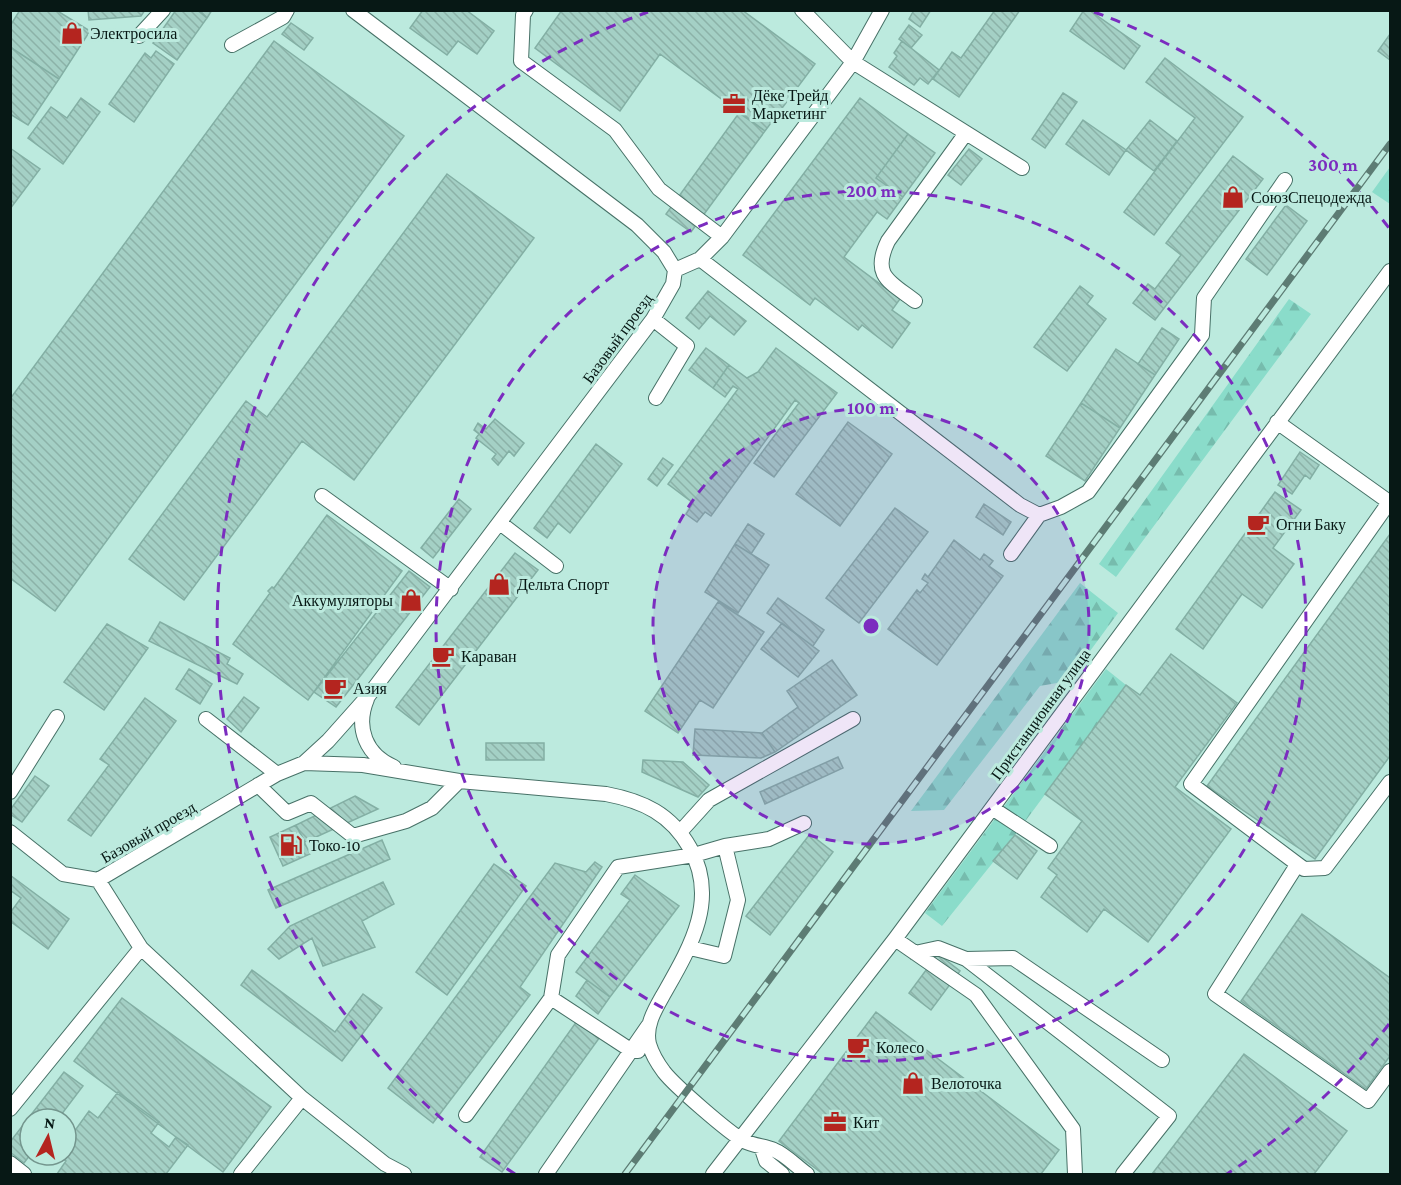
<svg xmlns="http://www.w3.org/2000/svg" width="1401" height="1185" viewBox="0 0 1401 1185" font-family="'Crimson Pro',serif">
  <defs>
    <pattern id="forest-firs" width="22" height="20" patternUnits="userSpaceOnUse" patternTransform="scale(1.5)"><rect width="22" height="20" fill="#8adcca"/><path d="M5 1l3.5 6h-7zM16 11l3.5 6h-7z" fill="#76bcad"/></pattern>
    <pattern id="building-back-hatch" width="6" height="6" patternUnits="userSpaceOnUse" patternTransform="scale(1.5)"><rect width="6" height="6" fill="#a4d0c5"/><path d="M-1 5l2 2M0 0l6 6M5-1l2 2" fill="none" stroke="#8cb2a8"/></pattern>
  </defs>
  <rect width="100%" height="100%" fill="#bceade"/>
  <path fill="url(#forest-firs)" d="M1390 167V204L1372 192Z
    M1289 299 1311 314 1116 577 1099 564Z
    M1080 583 1118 613 1068 681 1040 686 944 810 911 811Z
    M1106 669 1126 685 1015 835 942 926 925 913Z"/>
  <path fill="url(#building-back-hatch)" stroke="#83afa4" stroke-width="1.5" d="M20 10H56L90 31 59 79 10 47V26Z
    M88 10H145L141 16 89 20Z
    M176 10H197L207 18 177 60 153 43Z
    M199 10H212L207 18Z
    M423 10H466L494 31 477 54 458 41 447 55 410 28Z
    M562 10H742L815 64 765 131 660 54 620 111 535 48Z
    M914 10H931L920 27 909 19Z
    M995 10H1020L959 97 933 79 952 52 961 58Z
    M1084 10H1089L1140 46 1124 69 1070 31Z
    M291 23 313 38 304 50 282 34Z
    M909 25 922 35 911 48 899 39Z
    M1390 34V60L1378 51Z
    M274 41 404 136 55 611 10 578V399Z
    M902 41 939 70 928 84 920 78 914 85 889 67 897 56 894 53Z
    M10 47 59 79 28 125 10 114Z
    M156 51 174 64 134 122 109 104 145 53 151 58Z
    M1165 58 1243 117 1154 235 1124 212 1195 118 1146 82Z
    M1063 93 1077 102 1045 148 1032 139Z
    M81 98 100 112 63 164 28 138 51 107 67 118Z
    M860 98 908 134 876 178 903 197 887 219 877 212 844 257 900 299 892 310 910 323 892 348 862 325 858 330 815 298 810 305 743 255Z
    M739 113 765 131 691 232 666 214Z
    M1083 120 1126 150 1109 175 1066 144Z
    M1150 120 1177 141 1154 171 1126 150Z
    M908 134 935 153 903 197 876 178Z
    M10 148 40 169 10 209Z
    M969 149 982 159 961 185 948 175Z
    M1233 156 1263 179 1155 320 1133 303 1148 284 1155 289 1181 255 1166 243Z
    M447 174 534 238 354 480 302 441 184 600 129 559 246 401 267 417Z
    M1286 205 1307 221 1267 275 1246 259Z
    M1080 286 1093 296 1087 304 1106 319 1067 371 1034 347Z
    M708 291 746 321 734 335 710 316 699 329 686 318Z
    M1162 328 1179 339 1155 375 1138 364Z
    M706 348 729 365 713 388 689 370Z
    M776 348 837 393 774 477 754 463 799 403 795 400 711 516 705 512 697 522 686 514 693 503 668 484 738 389 733 386 725 397 713 388 729 365 747 378 758 372Z
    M1116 349 1155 375 1120 428 1081 403Z
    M1081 403 1120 428 1085 481 1046 456Z
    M495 419 524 443 514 456 509 451 498 465 492 459 496 454 476 438 479 434 474 430 478 423 486 429Z
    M848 422 892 454 840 526 796 494Z
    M596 444 622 464 570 533 558 523 547 538 534 528Z
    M1300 452 1319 465 1310 479 1305 475 1292 494 1278 485Z
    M663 458 673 465 657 486 648 479Z
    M1275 492 1301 510 1273 548 1294 564 1262 608 1242 594 1203 649 1176 629Z
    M459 499 471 509 433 558 421 548Z
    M984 504 1011 522 1003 535 976 517Z
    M895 508 928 532 859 623 826 598Z
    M327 515 402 571 308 700 233 644 270 593 268 591 272 587 274 588Z
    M748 524 764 534 751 554 735 544Z
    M1390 534V756L1315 859 1207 786Z
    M954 540 980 560 984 554 993 561 989 566 1003 576 937 665 888 629 917 590 920 593 928 583 922 579 925 574 928 577Z
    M735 544 769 565 738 613 705 592Z
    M515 553 538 570 419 725 396 707Z
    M409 571 430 587 336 707 314 692Z
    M778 598 824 630 813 646 767 613Z
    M718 602 764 632 713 708 700 700 678 733 645 711Z
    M160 622 230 658 227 664 243 674 237 684 149 641Z
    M782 623 819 651 798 677 761 649Z
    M107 624 148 648 104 710 64 682Z
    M1171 654 1237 703 1175 787 1231 829 1148 942 1104 909 1087 932 1041 897 1057 875 1048 868 1082 821 1045 794 1126 685 1140 695Z
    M832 660 857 695 775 752 762 733 798 707 787 691Z
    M189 669 212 684 200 704 176 689Z
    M244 697 259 708 241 732 227 719Z
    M145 698 176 721 91 836 68 820 109 765 100 759Z
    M695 729 762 733 775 752 761 758 693 755Z
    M486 743H544V760H486Z
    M838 757 843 768 765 804 760 792Z
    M643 760 683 762 709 785 698 797 642 772Z
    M35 776 49 786 22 822 10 814V810Z
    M355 796 378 809 305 842 296 825Z
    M296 825 310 854 283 866 270 837Z
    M810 834 833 852 770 935 746 916Z
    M1015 835 1037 851 1017 879 993 861Z
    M382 840 390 859 276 908 268 890Z
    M595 862 602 867 520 987 530 995 433 1123 388 1088 555 863 586 872Z
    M494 864 526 886 447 995 416 972Z
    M10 875 69 919 48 949 10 921V913L21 898 10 890Z
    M635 875 679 906 610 997 576 972 630 900 621 894Z
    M383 882 394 904 362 921 375 947 323 966 312 938 279 959 268 949 290 926Z
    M1302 914 1390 978V1056L1366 1089 1241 1001Z
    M938 954 960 971 931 1010 909 993Z
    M252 970 335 1032 363 994 382 1008 342 1061 241 985Z
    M587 980 610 997 598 1014 576 996Z
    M122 998 271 1107 223 1172 74 1061Z
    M876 1012 1059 1150 1041 1174H823L779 1141Z
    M577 1021 600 1037 502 1172 480 1157Z
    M1244 1054 1347 1131 1314 1174H1152Z
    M64 1072 83 1086 58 1119H30V1155L24 1163 10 1152V1142Z
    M118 1092 159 1122 151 1133 169 1147 176 1137 188 1145 166 1174H57L66 1161 58 1155H66V1143L89 1111 98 1118Z"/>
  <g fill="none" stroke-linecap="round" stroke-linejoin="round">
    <g stroke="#477167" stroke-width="16">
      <path id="minor" d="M526 10 523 15 521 61 615 130 659 189 722 237
        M802 10 853 62 1022 168
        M139 36 163 10
        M232 45 283 17 287 10
        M700 259 1020 505 1039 515 1061 507 1088 492 1202 335 1204 298 1285 180
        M675 270 700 259 722 237 853 62 882 10
        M915 301C890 282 871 276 888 241L966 133
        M653 319 687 346 656 398
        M1277 422 1389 502
        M322 496 451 589
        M1390 501 1191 784 1304 869 1325 868 1390 782
        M500 523 556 566
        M1011 554 1039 515
        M367 699C355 728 366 755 394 767
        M206 719 277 774
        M304 763 363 765 459 781 606 794C643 801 671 814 690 848 720 901 688 951 662 997 654 1011 645 1027 649 1044 652 1054 658 1064 664 1072 675 1086 729 1133 744 1141 754 1146 765 1146 774 1150 785 1154 797 1167 807 1174
        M258 785 287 813 311 803 353 836 406 821 432 808 459 781
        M10 792 57 717
        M992 808 1050 846
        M681 831 709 800 853 719
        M10 832 63 874 98 880 277 774 304 763 328 741 369 695 653 319 673 284 675 270 664 252 637 225 353 10
        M725 846 769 839 804 823
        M1297 865 1215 994 1368 1101 1390 1071
        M98 880 141 948 302 1098 385 1164 404 1174
        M895 939 976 995 1073 1129 1075 1174
        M915 953 938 948 966 959 1169 1116 1123 1174
        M966 959 1013 958 1162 1060
        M551 998 632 1051H638
        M10 1109 141 948
        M466 1115 551 998 558 955 618 867 694 855 725 846 738 900 724 956 690 948
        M762 1149 766 1161 782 1174
        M10 1163 24 1174
        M241 1174 302 1098
        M546 1174 648 1026
        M713 1174 895 939 1390 271"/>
    </g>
    <use href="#minor" stroke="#fff" stroke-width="14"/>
    <g stroke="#5d7c74" stroke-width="7">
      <path id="rail" d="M625 1174 1390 144"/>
    </g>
    <use href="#rail" stroke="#bceade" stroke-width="4.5" stroke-dasharray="14" stroke-linecap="butt"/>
  </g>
  <circle cx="871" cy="626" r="218" fill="#7b2cbf" fill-opacity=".12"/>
  <g fill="none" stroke="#7b2cbf" stroke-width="3" stroke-dasharray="10 8">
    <circle cx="871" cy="626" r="218"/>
    <circle cx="871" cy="626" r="435"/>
    <path d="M1389 1024A653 653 0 0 1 1227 1174M515 1174A653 653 0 0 1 648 12M1094 12A653 653 0 0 1 1389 228"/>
  </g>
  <defs>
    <g id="shop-bare" transform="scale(1.8)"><path d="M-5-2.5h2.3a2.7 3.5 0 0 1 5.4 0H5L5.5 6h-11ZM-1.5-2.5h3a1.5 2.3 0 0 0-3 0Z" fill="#b4251f" stroke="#bceade" stroke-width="2.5" paint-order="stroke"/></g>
    <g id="office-bare" transform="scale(1.8)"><path d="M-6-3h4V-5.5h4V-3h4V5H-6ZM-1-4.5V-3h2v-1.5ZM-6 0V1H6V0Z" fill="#b4251f" stroke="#bceade" stroke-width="2.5" paint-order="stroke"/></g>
    <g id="cafe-bare" transform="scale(1.8)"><path d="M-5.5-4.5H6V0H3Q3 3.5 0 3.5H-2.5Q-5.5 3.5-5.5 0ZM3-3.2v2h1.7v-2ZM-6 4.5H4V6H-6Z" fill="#b4251f" stroke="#bceade" stroke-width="2.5" paint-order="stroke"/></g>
    <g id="fuel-bare" transform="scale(1.8)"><path d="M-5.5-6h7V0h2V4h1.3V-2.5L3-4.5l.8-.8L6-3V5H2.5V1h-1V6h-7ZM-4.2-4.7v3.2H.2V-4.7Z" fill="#b4251f" stroke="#bceade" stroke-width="2.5" paint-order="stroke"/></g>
  </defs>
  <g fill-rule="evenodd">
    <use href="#shop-bare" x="72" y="33"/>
    <use href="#office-bare" x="734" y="104"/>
    <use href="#shop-bare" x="1233" y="197"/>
    <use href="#cafe-bare" x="1258" y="524"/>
    <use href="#shop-bare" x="499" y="584"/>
    <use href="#shop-bare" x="411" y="600"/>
    <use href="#cafe-bare" x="443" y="656"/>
    <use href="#cafe-bare" x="335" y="688"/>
    <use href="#fuel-bare" x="291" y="845"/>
    <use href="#cafe-bare" x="858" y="1047"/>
    <use href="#shop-bare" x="913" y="1083"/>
    <use href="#office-bare" x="835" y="1122"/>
  </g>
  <g text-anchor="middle" stroke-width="6" stroke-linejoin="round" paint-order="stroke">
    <g font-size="16" fill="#071815" stroke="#bceade" text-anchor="start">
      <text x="90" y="39">Электросила</text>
      <text x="752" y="101">Дёке Трейд<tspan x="752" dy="18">Маркетинг</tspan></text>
      <text x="1251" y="203">СоюзСпецодежда</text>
      <text x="1276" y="530">Огни Баку</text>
      <text x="517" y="590">Дельта Спорт</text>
      <text x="393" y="606" text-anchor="end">Аккумуляторы</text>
      <text x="461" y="662">Караван</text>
      <text x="353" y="694">Азия</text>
      <text x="309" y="851">Токо-10</text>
      <text x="876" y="1053">Колесо</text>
      <text x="931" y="1089">Велоточка</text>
      <text x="853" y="1128">Кит</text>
    </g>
    <g font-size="16" fill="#071815" stroke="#bceade">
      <text transform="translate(617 338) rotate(-54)" y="6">Базовый проезд</text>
      <text transform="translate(1040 714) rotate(-54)" y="6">Пристанционная улица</text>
      <text transform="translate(148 832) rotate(-30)" y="6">Базовый проезд</text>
    </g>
  </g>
  <circle cx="871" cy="626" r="9" fill="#7b2cbf" stroke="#bceade" stroke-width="3"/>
  <g font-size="18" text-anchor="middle" font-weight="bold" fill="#7b2cbf" stroke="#bceade" stroke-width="6" stroke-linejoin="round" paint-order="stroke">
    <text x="1333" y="171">300 m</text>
    <text x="871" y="197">200 m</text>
    <text x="871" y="414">100 m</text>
  </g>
  <rect width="1401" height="1185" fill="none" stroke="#071815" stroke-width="24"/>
  <g transform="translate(48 1137) rotate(7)"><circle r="28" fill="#bceade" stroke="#74968e" stroke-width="1.5"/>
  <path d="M0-4.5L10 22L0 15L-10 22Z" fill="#b4251f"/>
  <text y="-9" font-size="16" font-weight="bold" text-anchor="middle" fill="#071815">N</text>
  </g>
</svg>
